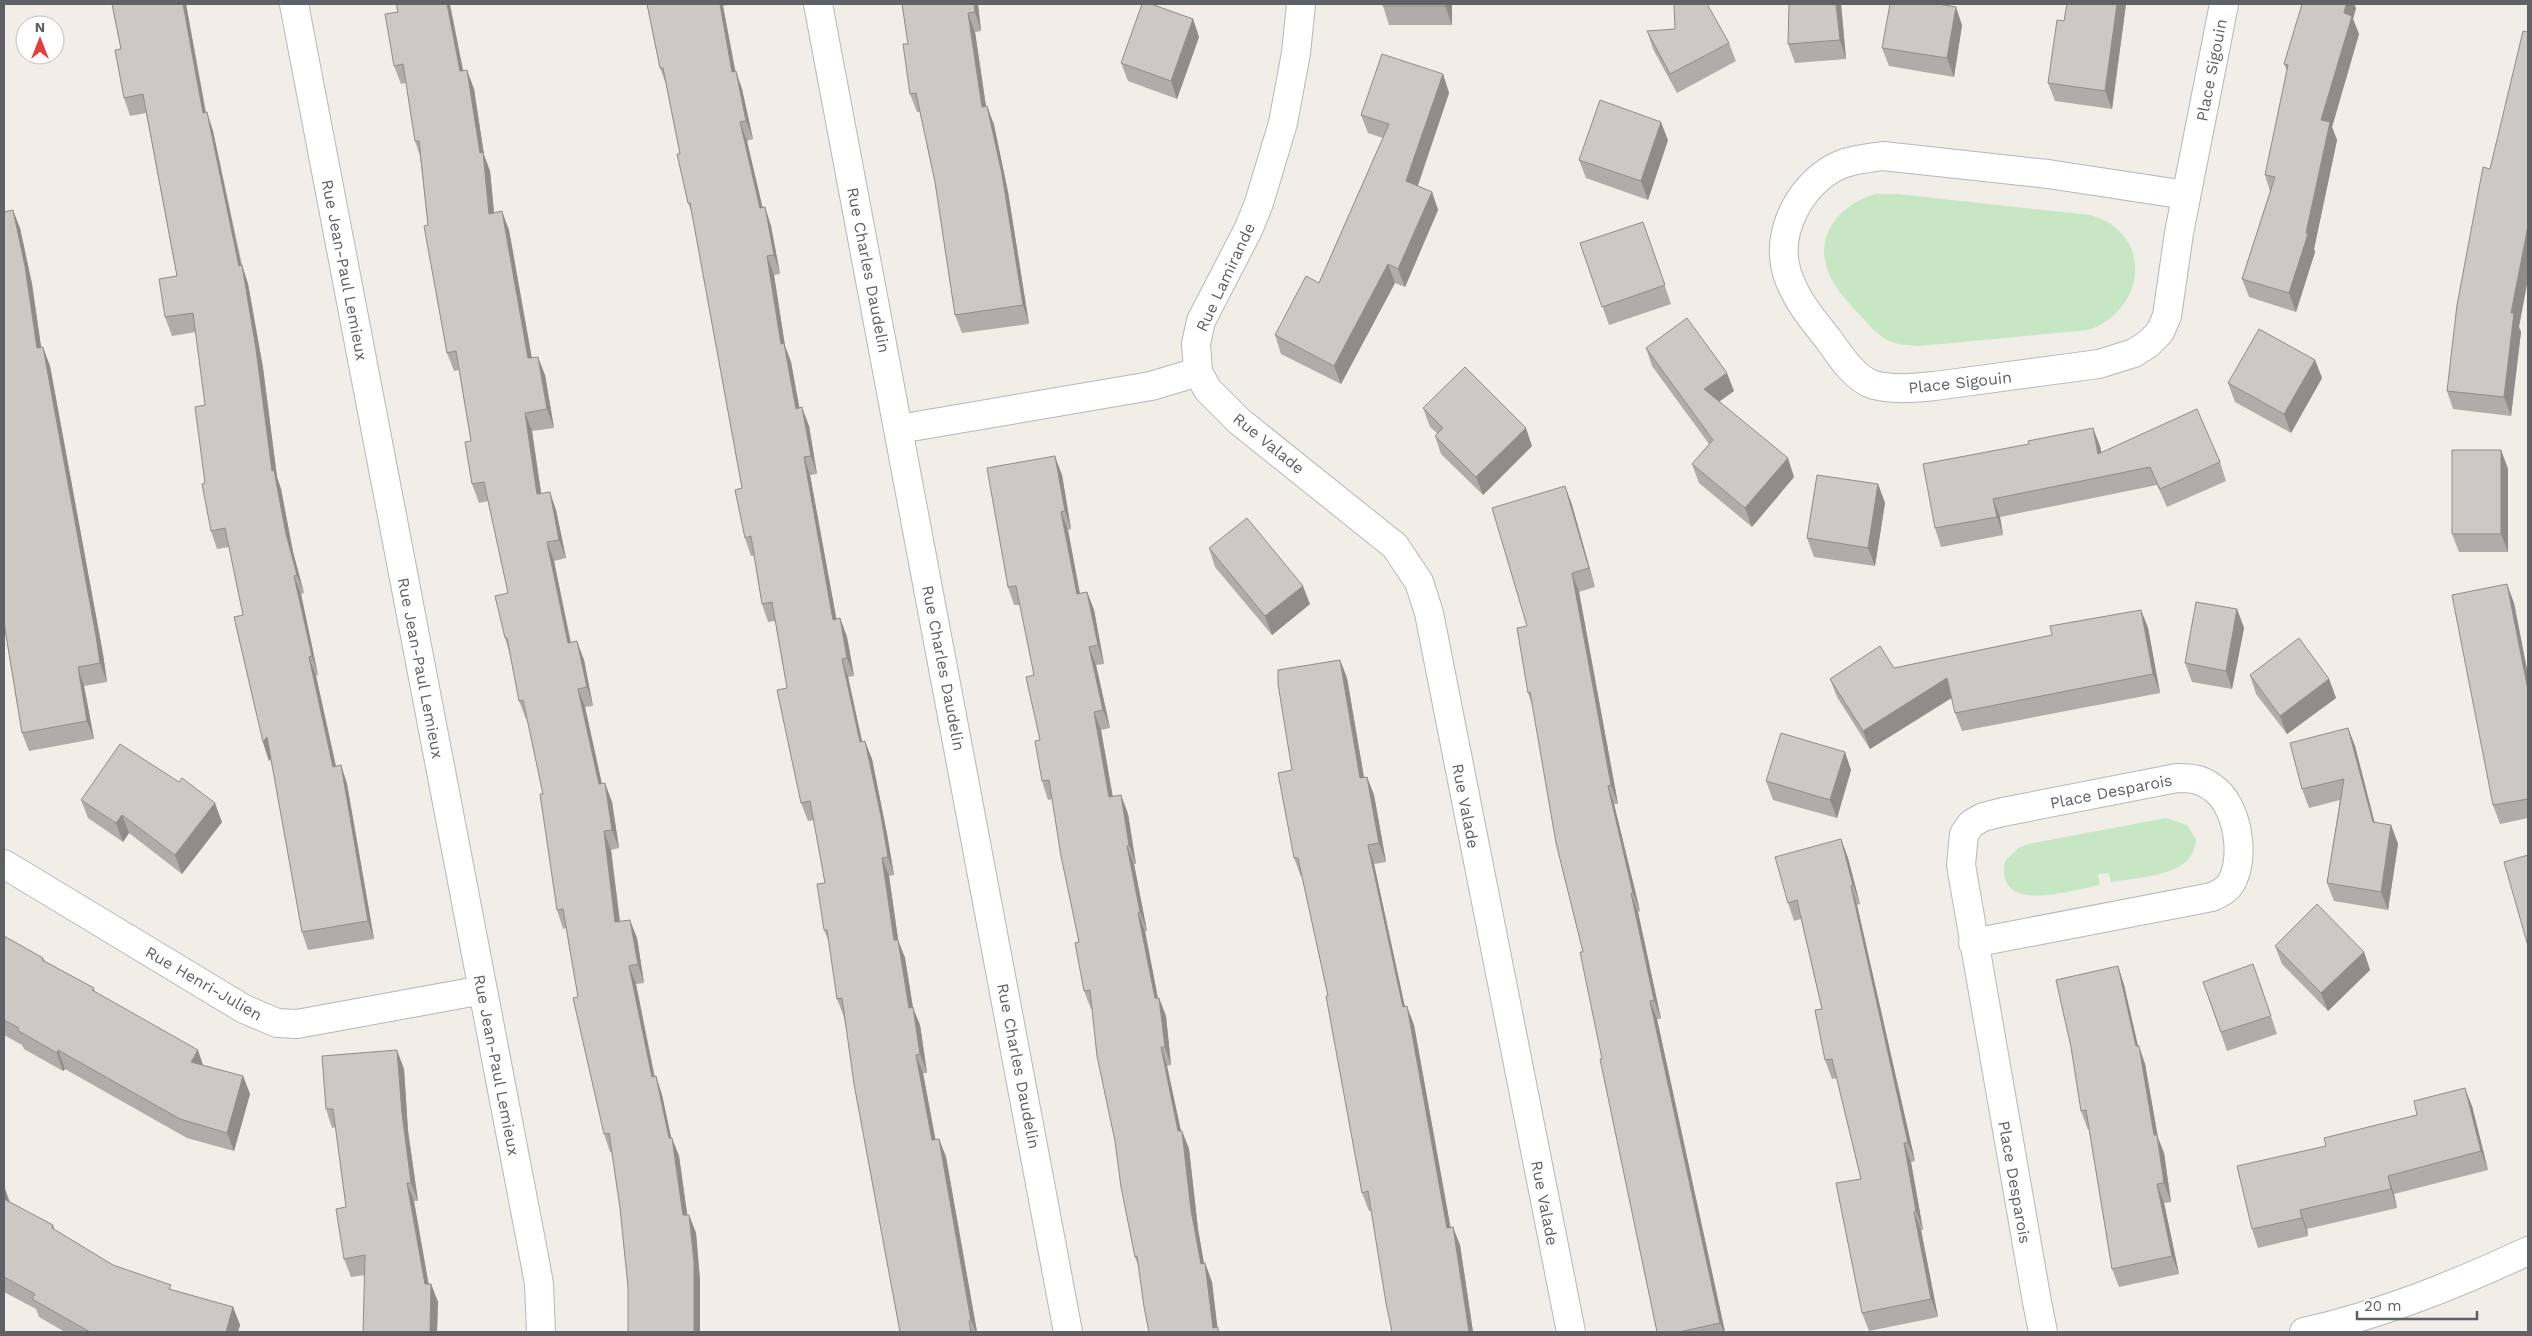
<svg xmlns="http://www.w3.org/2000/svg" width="2532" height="1336" viewBox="0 0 2532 1336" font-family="'Work Sans',sans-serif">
  <rect width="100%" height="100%" fill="#f0eee7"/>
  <path fill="#c6e6c4" d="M1876 194H1898L2090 215C2154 233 2147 308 2089 330L1919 346C1908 345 1898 345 1889 341 1876 335 1867 322 1857 312 1845 299 1832 285 1827 268 1815 232 1843 203 1876 194Z
    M2166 818 2187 825 2196 839C2195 847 2193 855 2187 861 2169 877 2134 878 2111 882L2109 873 2098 874 2100 885C2070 890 1995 916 2005 861L2018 848 2028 844Z"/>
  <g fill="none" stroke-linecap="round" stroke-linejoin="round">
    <g stroke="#b4b7bb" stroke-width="30">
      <path id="minor" d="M294 4 535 1262 539 1284 541 1332
        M818 4 1068 1332
        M1301 4 1296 53 1283 123 1259 203 1249 228 1201 321 1196 344 1198 372 1208 390 1239 421 1395 546 1419 582 1429 613 1571 1332
        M2186 195 2048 174 1883 156C1869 158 1855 159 1842 164 1802 180 1774 232 1787 273 1795 299 1813 320 1829 340 1840 356 1855 379 1874 385 1894 390 1915 388 1935 386L2099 364 2134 353 2148 344 2160 332 2167 316 2179 233 2224 4
        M899 429 1151 386 1198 372
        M4 864 244 1009 277 1023 297 1024 483 990
        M1973 943 2212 897C2219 894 2227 890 2231 883 2246 858 2238 805 2213 788 2202 779 2191 778 2177 778L2003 812 1983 817 1971 824 1964 834 1961 865 2037 1302 2043 1332
        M2304 1332C2383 1314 2455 1285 2528 1251"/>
    </g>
    <use href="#minor" stroke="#fff" stroke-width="28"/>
  </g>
  <path fill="#afaca9" d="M112 4H186L206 112 213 131 242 265 248 284 263 368 277 477 281 489 293 552 304 593 301 594 318 675 316 676 336 766 341 765 347 784 374 939 308 950 302 932 271 759 269 761 263 742 243 615 229 547 217 549 211 531 205 483V405L196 332 172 336 165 317 177 276 146 113 130 116 124 98 121 49Z
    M647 4H728V5L723 6 735 71 742 89 753 139 747 141 762 208 765 207 771 226 780 274 774 275 785 346 791 362 799 408 809 426 817 474 810 475 836 619 840 618 847 637 854 676 848 677 862 741 872 759 887 834 894 875 889 876 898 940 905 958 913 1008 920 1025 927 1073H923L935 1139H939L946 1157 977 1332H900L844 1017 837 999 829 942 824 930 825 883 814 820 808 821 801 803 787 688 775 621 768 622 762 604 754 556H751L745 538 742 488 693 216 688 203 680 154 666 84 660 68Z
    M902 4H978L981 31 975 32 986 107 987 106 994 125 1008 192 1029 324 962 333 955 315 935 182 920 112H917L910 94 908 44Z
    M1452 4V25H1389L1383 6Z
    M1841 4 1846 59 1795 63 1788 44Z
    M2067 4H2126L2112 109 2055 101 2048 83 2064 21Z
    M2356 8 2353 19 2359 34 2332 127 2337 140 2314 249 2315 252 2296 312 2249 297 2242 279 2270 191 2265 175 2287 71 2284 64Z
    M398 12 463 71 474 89 484 155 490 171 494 213 509 230 532 358 545 375 554 428 532 431 541 493 556 510 566 558 554 561 571 642 584 660 593 706 585 707 602 784 612 802 619 848 611 850 620 921 637 938 644 983 636 984 655 1077 656 1076 662 1095 671 1138 679 1156 687 1215H689L696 1233 700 1280V1332L628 1287 620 1208 612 1152H610L604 1134 578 997 566 928 563 929 557 910 543 794 527 719H526L519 701 510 654 505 638 508 593 488 501 479 503 472 484 471 441 459 370 454 371 447 353 428 225 420 156 415 141 406 83 401 84 394 66Z
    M1193 19 1199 37 1177 99 1128 81 1121 63Z
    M1962 25 1954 77 1889 66 1882 48Z
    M1647 31 1729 43 1736 61 1677 93 1653 49Z
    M1443 74 1449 93 1418 186 1432 192 1438 210 1405 287 1395 283 1341 384 1281 354 1275 335 1319 283 1383 138 1368 133 1361 115Z
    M1668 140 1648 200 1586 178 1579 160Z
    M4 208V212L20 228 32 284 41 348 50 366 103 654 107 682 84 686 94 739 29 751 22 733 4 623Z
    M1643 222 1671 304 1609 325 1580 243Z
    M2519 327 2521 332 2511 416 2453 409 2447 391Z
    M1646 348 1734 391 1719 402 1794 477 1752 527 1699 483 1692 464 1709 444 1652 366Z
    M2315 360 2322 378 2291 433 2235 402 2228 383Z
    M1423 408 1532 446 1483 495 1441 454 1435 436 1437 433 1430 427Z
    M2100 446 2101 452 2220 462 2226 481 2167 507 2157 485 2000 517 2003 535 1941 547 1935 528Z
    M2501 450 2508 469V552H2459L2452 534Z
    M1062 475 1071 529 1068 530 1080 593 1087 592 1094 610 1104 664 1096 665 1110 728 1101 730 1113 797 1121 795 1128 814 1136 864H1134L1147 931H1145L1158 998H1159L1166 1016 1171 1065 1167 1066 1181 1131H1182L1189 1149 1198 1229 1204 1263H1205L1212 1282 1217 1327 1219 1332H1149L1139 1268 1135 1257 1092 1009H1091L1084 991 1079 942 1052 799 1048 800 1042 781 1040 740 1034 675 1020 605H1014L1008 587Z
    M1878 484 1885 503 1875 566 1814 557 1807 538Z
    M1565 486 1572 505 1595 587 1579 592 1618 804H1614L1640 911 1638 912 1661 1019H1657L1725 1332H1657L1602 1059 1583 952 1533 707 1528 693 1527 626Z
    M1209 548 1310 604 1272 635 1215 567Z
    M2514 603 2528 675V818L2500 824 2493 805Z
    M2237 609 2244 628 2232 689 2192 682 2185 663Z
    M2141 610 2148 628 2160 693 1962 731 1955 713 1952 698 1870 749 1837 697 1830 679 1894 668 2052 635Z
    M1340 660 1347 678 1364 777H1367L1374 795 1386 862 1374 864 1405 1007 1414 1025 1450 1227 1460 1245 1473 1332H1392L1371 1211H1369L1362 1193 1328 996 1302 876 1301 877 1294 858Z
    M2250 675 2329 679 2336 698 2287 734 2256 694Z
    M2348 728 2355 746 2375 823 2391 825 2398 844 2388 910 2334 901 2327 883 2340 800 2309 808 2302 789Z
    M1851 770 1837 818 1773 800 1766 781Z
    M179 782 222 822 182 874 129 833 123 842 88 818 81 800Z
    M1841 839 1848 858 1860 904 1857 905 1915 1161 1911 1162 1923 1230H1921L1938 1317 1869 1331 1862 1313 1861 1179 1837 1078 1832 1079 1825 1060 1822 1009 1801 919 1794 921 1788 903Z
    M4 936 43 958 45 961 94 988 95 992 203 1065 243 1076 250 1094 234 1151 187 1138 65 1069 63 1071 24 1049 22 1045 4 1035Z
    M2275 946 2364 952 2370 970 2328 1011 2282 964Z
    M2118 966 2124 985 2138 1046 2145 1064 2158 1138 2164 1153 2171 1202 2164 1203 2179 1274 2119 1287 2112 1269 2089 1129 2088 1130 2081 1111Z
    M2203 982 2260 983 2277 1034 2227 1051Z
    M404 1069 408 1131 418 1201H414L428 1284H431L438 1302 437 1332H363L365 1275 351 1277 344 1259 346 1207 336 1127 332 1128 326 1109Z
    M2472 1106 2488 1170 2394 1194 2397 1208 2307 1229 2308 1236 2258 1248 2252 1229 2326 1146Z
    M4 1186 10 1202 53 1225 55 1230 113 1265 173 1290 233 1307 240 1325 238 1332H65L39 1317 36 1309 4 1292Z"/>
  <path fill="#8f8c89" d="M183 4H186L209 132 203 113Z
    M447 4H450L467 90 460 71Z
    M720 4H723V6L739 90 732 72Z
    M974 4H978L981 31 975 12Z
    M1445 4H1452V25L1445 6Z
    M1836 4H1841L1846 59 1840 40Z
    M2117 4H2126L2112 109 2105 91Z
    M2346 4H2354L2356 8 2353 19 2359 34 2332 127 2337 140 2314 249 2315 252 2296 312 2289 293 2306 233 2321 120Z
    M1956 7 1962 25 1954 77 1947 58Z
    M968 13 975 32 989 126 982 107Z
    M1193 19 1199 37 1177 99 1171 81Z
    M467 70 474 89 484 155 490 171 496 232 489 214Z
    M736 71 742 89 753 139 746 121Z
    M1443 74 1449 93 1413 199 1406 181Z
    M987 106 994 125 1008 192 1029 324 1023 305Z
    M207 112 213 131 242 270V265L248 284 263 368 277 477 281 489 293 552 304 593 297 575 286 534 272 471 239 266Z
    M740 122 747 141 767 226 760 208Z
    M1661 122 1668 140 1648 200 1641 181Z
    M1432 192 1438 210 1405 287 1398 269Z
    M765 207 771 226 780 274 774 255Z
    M13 210 20 228 32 284 44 367 37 348Z
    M502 211 509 230 535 377 528 358Z
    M2528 226V279L2519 327 2521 332 2511 416 2504 397 2511 313Z
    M767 256 774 275 785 346 791 362 803 427 796 409 781 344Z
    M1388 264 1395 283 1341 384 1334 366Z
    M43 347 50 366 103 654 107 682 100 663Z
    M538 357 545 375 554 428 547 409Z
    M2315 360 2322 378 2291 433 2284 414Z
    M1727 373 1734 391 1711 407 1704 389Z
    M802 407 809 426 817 474 811 456Z
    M525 413 532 431 544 513 537 494Z
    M1526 428 1532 446 1483 495 1476 477Z
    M2093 428 2100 446 2105 472 2098 454Z
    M2501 450 2508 469V552L2501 534Z
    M1055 456 1062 475 1071 529 1065 511Z
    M804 457 810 475 840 638 833 620Z
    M1788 458 1794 477 1752 527 1745 508Z
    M1878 484 1885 503 1875 566 1868 548Z
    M1565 486 1572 505 1595 587 1589 568Z
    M550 492 556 510 566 558 559 540Z
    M1993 499 2000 517 2003 535 1997 517Z
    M1061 512 1068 530 1083 612 1077 594Z
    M547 542 554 561 574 661 568 643Z
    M1572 573 1579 592 1618 804 1611 785Z
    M294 576 301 594 318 675 312 656Z
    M2507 584 2514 603 2528 675V690Z
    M1303 586 1310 604 1272 635 1265 616Z
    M1087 592 1094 610 1104 664 1098 645Z
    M2237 609 2244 628 2232 689 2226 671Z
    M2141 610 2148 628 2160 693 2153 674Z
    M840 618 847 637 854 676 847 658Z
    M577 641 584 660 593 706 587 687Z
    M1089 647 1096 665 1110 728 1103 710Z
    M309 657 316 676 340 785 333 767Z
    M842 659 848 677 866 760 860 742Z
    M1340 660 1347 678 1367 796 1360 778Z
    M78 667 84 686 94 739 87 721Z
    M1947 678 1954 696 1870 749 1863 731Z
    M2329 679 2336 698 2287 734 2280 716Z
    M578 689 585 707 606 803 599 784Z
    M1094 712 1101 730 1116 816 1109 797Z
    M2348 728 2355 746 2379 841 2373 822Z
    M267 737 273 756 269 761 263 742Z
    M865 741 872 759 887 834 894 875 888 857Z
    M1845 752 1851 770 1837 818 1830 800Z
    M341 765 347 784 374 939 368 921Z
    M1367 777 1374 795 1386 862 1379 843Z
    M605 783 612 802 619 848 612 830Z
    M1608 786 1614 804 1640 911 1633 893Z
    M1121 795 1128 814 1136 864 1129 845Z
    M215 803 222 822 182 874 175 855Z
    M122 815 129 833 123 842 116 823Z
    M2391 825 2398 844 2388 910 2381 892Z
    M604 831 611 850 622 940 615 922Z
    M1841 839 1848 858 1860 904 1853 885Z
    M1368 845 1374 864 1409 1026 1403 1007Z
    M1127 846 1134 864 1147 931 1140 912Z
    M882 858 889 876 901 959 894 940Z
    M1851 886 1857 905 1915 1161 1908 1143Z
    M1631 893 1638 912 1661 1019 1654 1000Z
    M1138 913 1145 931 1161 1015 1159 998 1166 1016 1171 1065 1165 1047Z
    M630 920 637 938 644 983 638 964Z
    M898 940 905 958 913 1008 920 1025 927 1073 920 1054 909 1008Z
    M2364 952 2370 970 2328 1011 2321 993Z
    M629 966 636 984 658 1096 652 1077Z
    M2118 966 2124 985 2140 1055 2139 1046 2145 1064 2158 1138 2164 1153 2171 1202 2164 1183 2136 1046Z
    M1650 1001 1657 1019 1725 1332H1724L1720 1323Z
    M1407 1006 1414 1025 1454 1246 1447 1228Z
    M1161 1047 1167 1066 1183 1141 1182 1131 1189 1149 1198 1229 1206 1276 1205 1263 1212 1282 1218 1332 1213 1328 1191 1210 1178 1131Z
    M58 1050 65 1069 63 1071 57 1053Z
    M198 1050 204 1068 191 1062Z
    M397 1050 404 1069 408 1131 418 1201 411 1183 402 1113Z
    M916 1055 923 1073 939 1158 932 1140Z
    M243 1076 250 1094 234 1151 227 1133Z
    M656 1076 662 1095 673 1146 672 1138 679 1156 690 1234 683 1215 669 1138Z
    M2465 1088 2472 1106 2488 1170 2481 1151Z
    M939 1139 946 1157 977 1332H976L971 1321Z
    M1904 1143 1911 1162 1923 1230 1916 1211Z
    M2388 1176 2394 1194 2397 1208 2391 1189Z
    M407 1183 414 1201 431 1297V1284L438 1302 437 1332H430L425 1284Z
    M2157 1184 2164 1203 2179 1274 2172 1256Z
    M4 1186 10 1204 4 1212Z
    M2300 1210 2307 1229 2308 1236 2302 1218Z
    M1914 1212 1921 1230 1938 1317 1931 1299Z
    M689 1215 696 1233 700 1280V1332H694Z
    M1453 1227 1460 1245 1473 1332H1469Z
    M233 1307 240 1325 238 1332H226Z"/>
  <path fill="#ccc8c4" stroke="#8f8c89" d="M112 4H183L203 113 207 112 239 266 242 265 256 349 272 471 274 470 286 534 297 575 294 576 312 656 309 657 333 767 341 765 368 921 302 932 267 737 263 742 234 617 243 615 225 528 211 531 202 484 205 483 195 407 205 405 193 313 165 317 159 279 177 276 143 94 124 98 115 50 121 49Z
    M396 4H447L460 71 467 70 480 153 483 152 489 214 502 211 528 358 538 357 547 409 525 413 537 494 550 492 559 540 547 542 568 643 577 641 587 687 578 689 599 784 605 783 612 830 604 831 615 922 630 920 638 964 629 966 652 1077 656 1076 669 1138H672L683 1215H689L694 1261V1332H628V1287L620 1208 609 1133 604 1134 573 998 578 997 563 909 557 910 540 794H543L523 700 519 701 507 638H505L495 596 508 593 484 482 472 484 465 442 471 441 456 351 447 353 424 226 428 225 419 141H415L403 64 394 66 385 14 398 12Z
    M647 4H720L732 72 736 71 746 121 740 122 760 208 765 207 774 255 767 256 781 344 784 343 796 409 802 407 811 456 804 457 833 620 840 618 847 658 842 659 860 742 865 741 881 816 888 857 882 858 894 940H898L909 1008 913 1007 920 1054 916 1055 932 1140 939 1139 971 1321H969L971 1332H900L854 1084 842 998 837 999 827 930H824L817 884 825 883 810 801 801 803 777 690 787 688 772 602 762 604 751 536 745 538 735 490 742 488 690 203H688L677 154H680L663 68H660Z
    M902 4H974L975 12 968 13 982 107 987 106 1002 174 1023 305 955 315 935 182 916 93 910 94 903 44H908Z
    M1142 4H1151L1193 19 1171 81 1121 63Z
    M1383 4H1445V6H1383Z
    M1674 4H1707L1729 43 1670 74 1647 31 1675 29Z
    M1789 4H1836L1840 40 1788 44Z
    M1890 4H1938L1956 7 1947 58 1882 48Z
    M2067 4H2117L2105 91 2048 83 2057 20 2064 21Z
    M2302 4H2346L2344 13 2352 16 2321 120 2330 122 2306 233 2308 234 2289 293 2242 279 2275 177 2265 175 2288 65 2284 64Z
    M2523 31 2528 32V226L2511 313H2514L2504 397 2447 391 2457 305 2483 167 2490 169Z
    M1382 54 1443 74 1406 181 1432 192 1398 269 1388 264 1334 366 1275 335 1306 276 1319 283 1389 124 1361 115Z
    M1600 100 1661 122 1641 181 1579 160Z
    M13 210 25 266 37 348 43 347 96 636 100 663 78 667 87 721 22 733 4 623V212Z
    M1643 222 1665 285 1602 307 1580 243Z
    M1687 318 1727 373 1704 389 1788 458 1745 508 1692 464 1713 440 1646 348Z
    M2259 329 2315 360 2284 414 2228 383Z
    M1465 367 1526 428 1476 477 1435 436 1443 428 1423 408Z
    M2197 409 2220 462 2160 489 2150 467 1993 499 1997 517 1935 528 1923 464 2029 444 2028 441 2093 428 2098 454Z
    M2452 450H2501V534H2452Z
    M1055 456 1065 511 1061 512 1077 594 1087 592 1098 645 1089 647 1103 710 1094 712 1109 797 1121 795 1129 845 1127 846 1140 912 1138 913 1155 998H1159L1165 1047H1161L1178 1131H1182L1191 1210 1201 1264 1205 1263 1213 1328 1218 1327V1332H1149L1144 1307 1137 1256 1135 1257 1121 1187 1115 1141 1097 1056 1090 990 1084 991 1075 943 1079 942 1061 856 1049 780 1042 781 1035 741 1040 740 1026 677 1034 675 1016 586 1008 587 987 468Z
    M1817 475 1878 484 1868 548 1807 538Z
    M1565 486 1589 568 1572 573 1611 785 1608 786 1633 893H1631L1654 1000 1650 1001 1720 1323 1679 1332H1657L1600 1059H1602L1580 952H1583L1556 843 1530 692 1528 693 1517 628 1527 626 1492 508Z
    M1247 518 1303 586 1265 616 1209 548Z
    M2507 584 2528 690V799L2493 805 2452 595Z
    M2196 602 2237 609 2226 671 2185 663Z
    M2141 610 2153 674 1955 713 1947 678 1863 731 1830 679 1880 646 1894 668 2052 635 2050 626Z
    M2299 638 2329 679 2280 716 2250 675Z
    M1340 660 1360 778 1367 777 1379 843 1368 845 1403 1007 1407 1006 1447 1228 1453 1227 1469 1332H1392L1386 1303 1368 1191 1362 1193 1326 996H1328L1298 858H1294L1278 773 1292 770 1278 684V670Z
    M2348 728 2373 822 2391 825 2381 892 2327 883 2344 779 2302 789 2290 743Z
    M1781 733 1845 752 1830 800 1766 781Z
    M120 744 179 782 182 778 215 803 175 855 122 815 116 823 81 800Z
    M1841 839 1853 885 1851 886 1908 1143H1904L1916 1211 1914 1212 1931 1299 1862 1313 1836 1183 1861 1179 1832 1059 1825 1060 1815 1010 1822 1009 1797 900 1788 903 1775 857Z
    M2528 855V946L2504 862Z
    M2317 904 2364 952 2321 993 2275 946Z
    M4 936 43 958 42 960 94 988 92 990 198 1050 191 1062 243 1076 227 1133 180 1119 58 1050 57 1053 17 1030 19 1028 4 1020Z
    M2253 964 2271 1016 2221 1032 2203 982Z
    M2118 966 2136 1046H2139L2154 1135H2157L2164 1183 2157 1184 2172 1256 2112 1269 2086 1110 2081 1111 2071 1047 2056 980Z
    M397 1050 402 1113 411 1183H407L425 1284H431L430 1332H363L365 1255 344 1259 336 1209 346 1207 333 1109H326L322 1056Z
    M2465 1088 2481 1151 2388 1176 2391 1189 2300 1210 2302 1218 2252 1229 2237 1166 2326 1146 2324 1138 2417 1115 2414 1101Z
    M4 1199 53 1225 52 1228 113 1265 171 1285 169 1289 233 1307 226 1332H90L32 1299 35 1294 4 1277Z"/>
  <g text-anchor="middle" stroke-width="4" stroke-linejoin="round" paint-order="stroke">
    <g font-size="16" fill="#5e6267" stroke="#fff">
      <text transform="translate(2211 70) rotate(-79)" y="6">Place Sigouin</text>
      <text transform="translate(345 270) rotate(79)" y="6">Rue Jean-Paul Lemieux</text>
      <text transform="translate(869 270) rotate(79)" y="6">Rue Charles Daudelin</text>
      <text transform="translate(1225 277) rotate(-65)" y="6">Rue Lamirande</text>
      <text transform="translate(1960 382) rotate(-6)" y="6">Place Sigouin</text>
      <text transform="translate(1269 443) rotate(39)" y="6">Rue Valade</text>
      <text transform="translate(421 668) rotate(79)" y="6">Rue Jean-Paul Lemieux</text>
      <text transform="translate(944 668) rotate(79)" y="6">Rue Charles Daudelin</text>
      <text transform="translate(2111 791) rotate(-11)" y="6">Place Desparois</text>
      <text transform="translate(1466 806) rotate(79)" y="6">Rue Valade</text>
      <text transform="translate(204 983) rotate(30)" y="6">Rue Henri-Julien</text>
      <text transform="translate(497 1065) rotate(79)" y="6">Rue Jean-Paul Lemieux</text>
      <text transform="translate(1019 1066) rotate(79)" y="6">Rue Charles Daudelin</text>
      <text transform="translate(2015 1182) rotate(80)" y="6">Place Desparois</text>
      <text transform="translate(1545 1203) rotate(79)" y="6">Rue Valade</text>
    </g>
  </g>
  <rect width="2532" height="1336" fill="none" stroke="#5e6267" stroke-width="10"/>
  <g transform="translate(40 40)"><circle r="24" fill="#ffffff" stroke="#bfc0c2"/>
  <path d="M0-4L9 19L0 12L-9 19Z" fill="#e44039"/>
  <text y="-8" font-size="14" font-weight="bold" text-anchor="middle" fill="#5e6267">N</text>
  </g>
  <path d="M2357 1311v8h120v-8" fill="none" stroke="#5e6267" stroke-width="2.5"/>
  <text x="2364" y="1311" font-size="15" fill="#5e6267" stroke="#ffffff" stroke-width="4" paint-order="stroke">20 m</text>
</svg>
